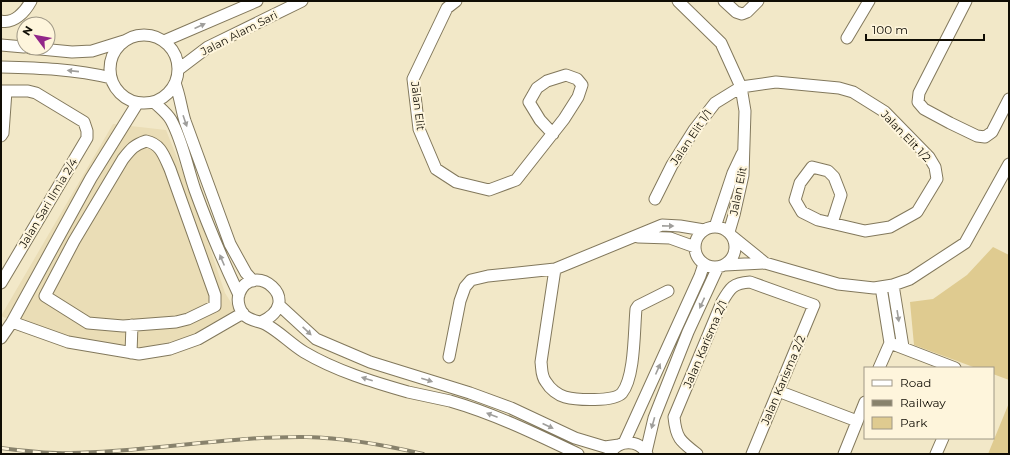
<svg xmlns="http://www.w3.org/2000/svg" width="1010" height="455" viewBox="0 0 1010 455" font-family="Montserrat,sans-serif">
  <rect width="100%" height="100%" fill="#f2e8c8"/>
  <path fill="#eaddb6" d="M113 124 166 130 192 195 225 293 237 312 187 338 131 350 29 328 1 316Z"/>
  <path fill="#dfcb90" d="M993 247 1009 255V380L993 374V368H976L914 345 910 302 933 299 967 275Z
    M1009 403V454H988Z"/>
  <g fill="none" stroke-linecap="round" stroke-linejoin="round">
    <g stroke="#82785c" stroke-width="13">
      <path id="minor" d="M456 1 447 8 413 79 419 129 436 169 456 182 489 190 516 180 564 119 578 97 582 85 577 79 566 75 547 81 537 88 529 102 540 120 553 134
        M678 1 721 43 741 87 745 111 743 175 734 215 729 232
        M724 1 736 12 742 14 747 12 758 1
        M966 1 919 93 918 102 924 109 950 123 977 136 985 137 992 132 1009 99
        M1 21C14 24 25 12 31 1
        M110 69a34 34 0 1 1 68 0a34 34 0 1 1-68 0Z
        M847 38 869 1
        M164 41 257 1
        M1 45 24 47
        M30 48 72 52 92 51 124 41
        M1 67C39 68 75 69 111 78
        M179 69 208 47 302 1
        M175 83C180 96 181 108 185 121L230 244 246 273 253 281
        M1 91H28L36 93 84 122 87 131V138L1 283
        M154 102C160 108 167 113 171 120 183 142 187 167 195 190 208 226 223 261 239 295
        M137 104 91 178 12 322 68 342 139 354 170 349 198 339 243 313
        M1 136 3 133 6 91
        M146 141C161 144 164 156 170 169L215 295V306L188 319 176 322 123 326 88 323 45 296 74 241 123 159C131 149 134 145 146 141Z
        M655 199 672 165 694 130 715 103 741 87 776 82 839 88 853 92 885 112 929 157 935 167 937 179 917 212 890 227 865 231 818 220 802 212 795 200 800 183 812 167 828 171 834 177 841 195 832 223
        M695 247a20 20 0 1 1 40 0a20 20 0 1 1-40 0Z
        M715 227 733 173 742 154
        M638 237 670 238 695 247
        M733 237 765 263
        M725 265 765 263 838 284 874 288 893 285 910 279 965 243 1009 164
        M555 269 541 362C542 369 541 376 546 382 550 389 558 395 565 397 576 400 614 402 622 393 635 377 634 330 636 309L638 306 668 291
        M893 285 903 347
        M881 287 890 343
        M279 305 316 339 370 362 470 393 511 408 575 438 605 447 619 445
        M261 322C307 301 252 258 239 294 237 301 239 308 243 314 249 321 260 321 267 325 281 333 291 344 304 352 336 371 373 382 408 392 422 395 436 398 450 401 495 414 536 434 578 454
        M1 338 12 322
        M890 343 955 368
        M131 353 132 325
        M449 357 460 301 465 287 471 280 488 276 555 269 662 225 680 226 704 230
        M879 368 890 343
        M778 391 857 421
        M624 443 700 276 704 264
        M646 452 654 418 688 332 718 267
        M610 454C618 439 639 439 647 454
        M697 454C680 441 676 438 674 417L722 302C730 288 733 283 750 282L814 305 752 454
        M844 454 865 402
        M936 454 943 438"/>
    </g>
    <use href="#minor" stroke="#fff" stroke-width="11"/>
    <g stroke="#88826c" stroke-width="4">
      <path id="rail" d="M1 448C24 451 47 454 70 453 149 452 227 436 306 437 346 438 385 445 423 454"/>
    </g>
    <use href="#rail" stroke="#fef5dc" stroke-width="2.5" stroke-dasharray="8" stroke-linecap="butt"/>
  </g>
  <defs><path id="oneway-solid" d="M-6-.8H1V-3.2L6.5 0L1 3.2V.8H-6Z"/></defs>
  <g fill="#9f9e9b">
    <use href="#oneway-solid" transform="translate(200 26) rotate(-24)"/>
    <use href="#oneway-solid" transform="translate(73 71) rotate(-174)"/>
    <use href="#oneway-solid" transform="translate(185 121) rotate(71)"/>
    <use href="#oneway-solid" transform="translate(668 226) rotate(1)"/>
    <use href="#oneway-solid" transform="translate(222 260) rotate(-113)"/>
    <use href="#oneway-solid" transform="translate(702 303) rotate(115)"/>
    <use href="#oneway-solid" transform="translate(898 316) rotate(81)"/>
    <use href="#oneway-solid" transform="translate(307 331) rotate(43)"/>
    <use href="#oneway-solid" transform="translate(658 369) rotate(-66)"/>
    <use href="#oneway-solid" transform="translate(367 379) rotate(-163)"/>
    <use href="#oneway-solid" transform="translate(427 380) rotate(17)"/>
    <use href="#oneway-solid" transform="translate(492 415) rotate(-159)"/>
    <use href="#oneway-solid" transform="translate(653 423) rotate(106)"/>
    <use href="#oneway-solid" transform="translate(548 426) rotate(25)"/>
  </g>
  <g text-anchor="middle" stroke-width="4" stroke-linejoin="round" paint-order="stroke">
    <g font-size="11" fill="#100d04" stroke="#fef5dc">
      <text transform="translate(239 33) rotate(-27)" y="4">Jalan Alam Sari</text>
      <text transform="translate(418 106) rotate(83)" y="4">Jalan Elit</text>
      <text transform="translate(906 136) rotate(46)" y="4">Jalan Elit 1/2</text>
      <text transform="translate(691 137) rotate(-56)" y="4">Jalan Elit 1/1</text>
      <text transform="translate(738 191) rotate(-79)" y="4">Jalan Elit</text>
      <text transform="translate(48 203) rotate(-59)" y="4">Jalan Sari Ilmia 2/4</text>
      <text transform="translate(705 344) rotate(-67)" y="4">Jalan Karisma 2/1</text>
      <text transform="translate(783 380) rotate(-67)" y="4">Jalan Karisma 2/2</text>
    </g>
  </g>
  <rect width="1010" height="455" fill="none" stroke="#100d04" stroke-width="4"/>
  <rect x="864" y="367" width="130" height="72" fill="#fef5dc" stroke="#9f9886"/>
  <rect x="872" y="380" width="20" height="6" fill="#ffffff" stroke="#9f9886"/>
  <text x="900" y="387" font-size="12" fill="#100d04">Road</text>
  <rect x="872" y="400" width="20" height="6" fill="#88826c" stroke="#9f9886"/>
  <text x="900" y="407" font-size="12" fill="#100d04">Railway</text>
  <rect x="872" y="417" width="20" height="12" fill="#dfcb90" stroke="#9f9886"/>
  <text x="900" y="427" font-size="12" fill="#100d04">Park</text>
  <g transform="translate(36 36) rotate(302)"><circle r="19" fill="#fef5dc" stroke="#9f9886"/>
  <path d="M0-3L7 15L0 10L-7 15Z" fill="#922689"/>
  <text y="-6" font-size="11" font-weight="bold" text-anchor="middle" fill="#100d04">N</text>
  </g>
  <path d="M866 34v6h118v-6" fill="none" stroke="#100d04" stroke-width="2"/>
  <text x="872" y="34" font-size="12" fill="#100d04" stroke="#fef5dc" stroke-width="3" paint-order="stroke">100 m</text>
</svg>
